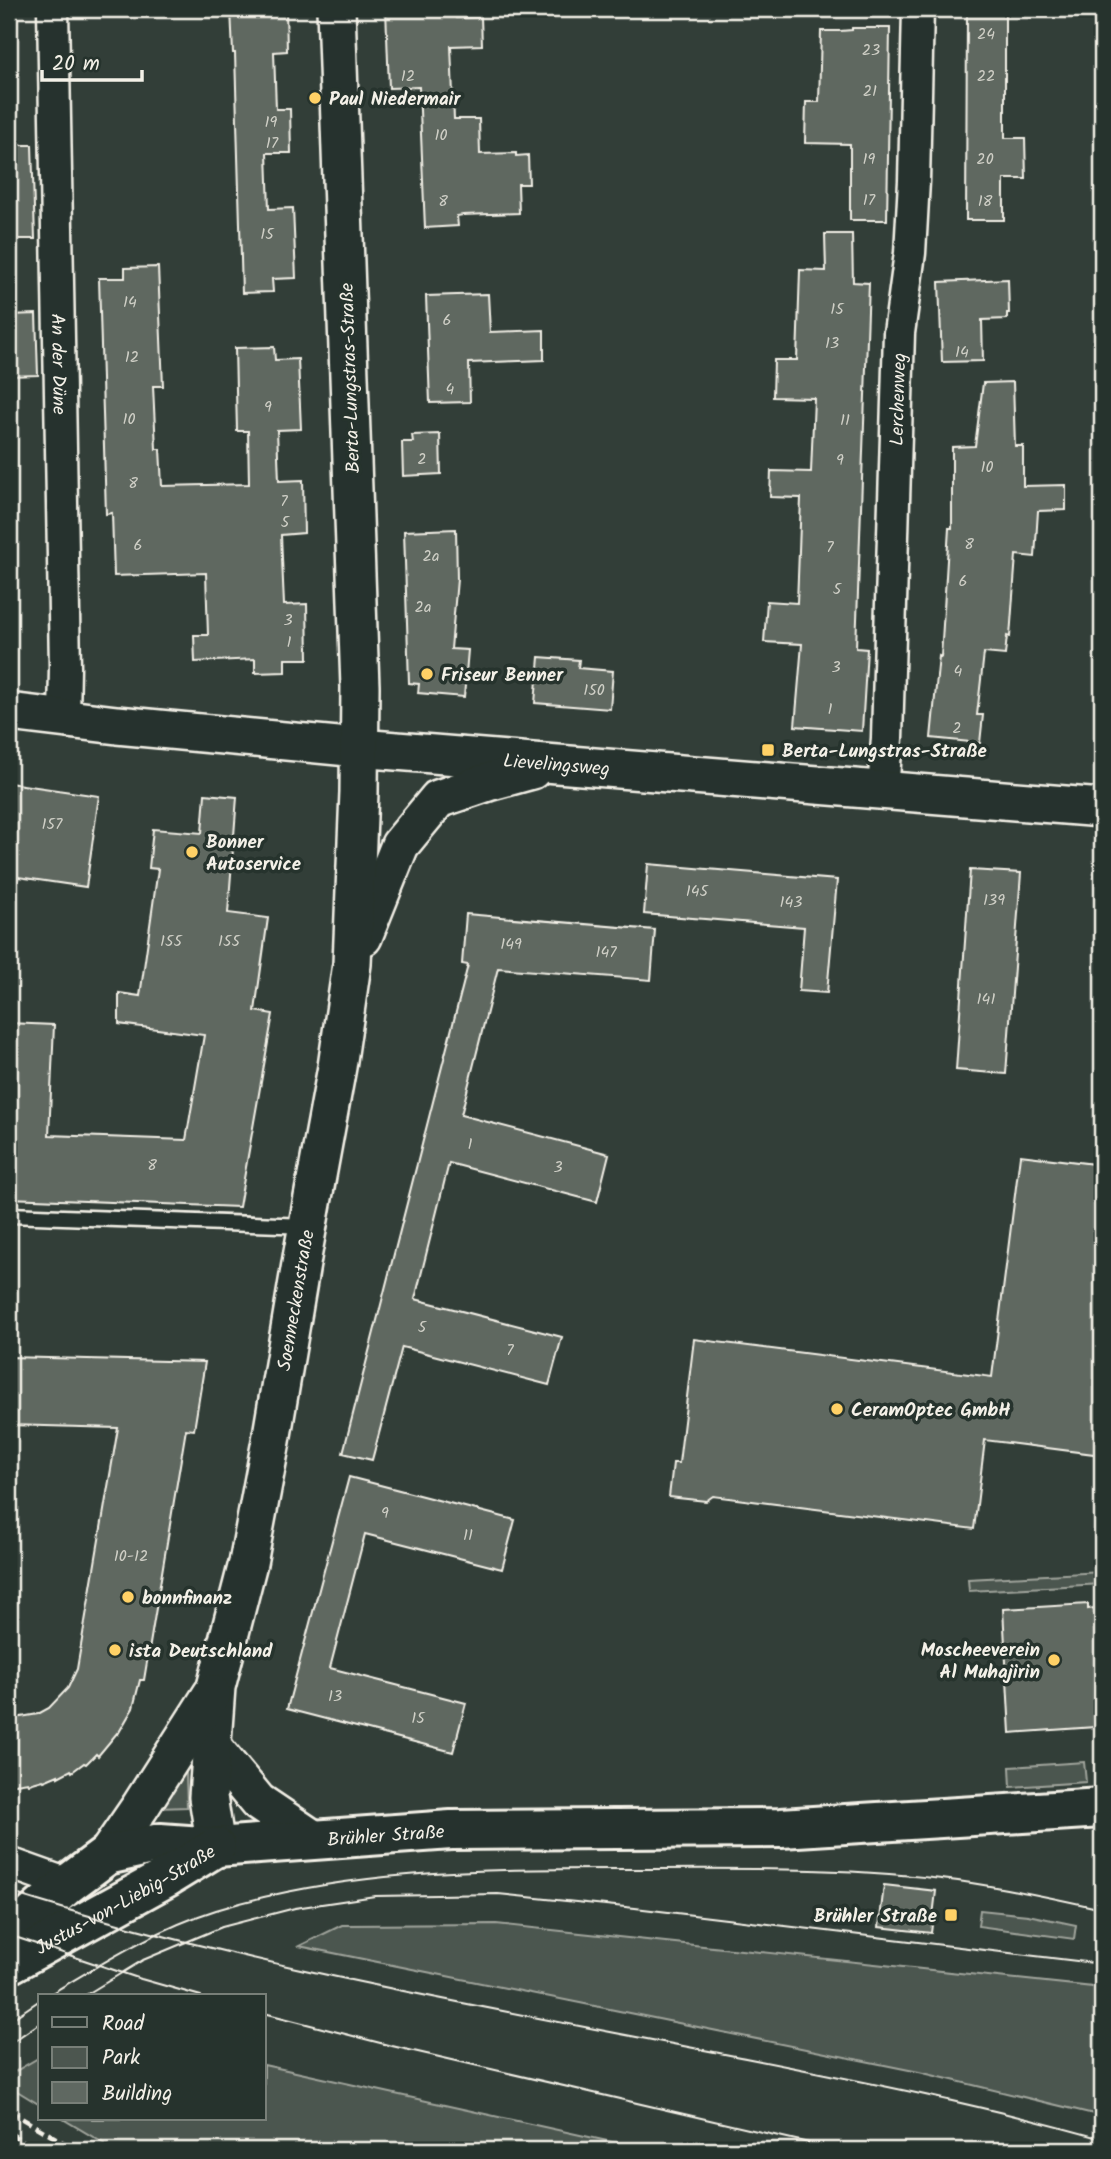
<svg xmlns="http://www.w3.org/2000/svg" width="1111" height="2159" viewBox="0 0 1111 2159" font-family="Kalam,sans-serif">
  <rect width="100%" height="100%" fill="#323e38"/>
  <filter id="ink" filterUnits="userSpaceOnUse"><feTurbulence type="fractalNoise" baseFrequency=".0143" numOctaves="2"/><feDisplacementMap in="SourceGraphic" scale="14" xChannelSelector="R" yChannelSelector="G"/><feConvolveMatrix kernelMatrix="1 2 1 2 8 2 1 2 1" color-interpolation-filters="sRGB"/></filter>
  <g filter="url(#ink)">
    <path fill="#4c564f" stroke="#a0a49c" stroke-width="2" d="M1102 1572V1584L969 1591 968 1579Z
      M1084 1762 1086 1782 1011 1787 1010 1767Z
      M184 1770 186 1773 187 1807 159 1808Z
      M980 1910 1028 1915 1076 1925 1074 1939 978 1926Z
      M496 1924 1102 1988V2116L919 2072 299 1946 342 1925Z
      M40 2057V2105L9 2086V2075Z
      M264 2065 648 2150H115L63 2119H264Z"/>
    <path fill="#5f6861" stroke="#f4f1e8" stroke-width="2" d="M231 9H286L287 51 274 52 276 109H290L291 153H267L269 209 293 208 296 278 272 279 273 292 242 293 235 53H233Z
      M386 9H455L456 18 481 17 482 45 451 46 454 119H479L480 154 516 153V156L528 155 529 184H518L519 213 463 215 457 216 458 226 425 228 419 87 389 88Z
      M967 12H1005V138H1025L1026 179H1004V220H966Z
      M852 28H890L887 220H850V144L805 143 806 102H819L821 31H840L852 30Z
      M9 145H32L35 239H9Z
      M825 234H852L853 282 869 283 856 648 867 649 862 731 795 726 802 644 764 642 767 601 797 603 801 498 770 497 771 471 811 472 814 398 773 397 774 360H797L800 270 826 271Z
      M158 267 163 386H153L156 449H160L162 486 249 484 248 431H237L235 348 274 347 275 360 298 359 301 429 277 430 279 481 303 480 304 533 281 535 284 605 307 604 308 659H285V672L255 673V659L195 662 194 635H208L206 573 114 576 112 513 106 514 99 278H125V268Z
      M1008 279 1009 313H1007V319L982 320 983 361 942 362 939 282Z
      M488 294 490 332 544 330V360L469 363 470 402 430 403 426 296Z
      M36 314 38 375 9 376V315Z
      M1013 382 1015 446H1023V486L1066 485V510L1038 511 1035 557 1016 555 1010 637 1007 636 1005 655 984 653 977 715H983L980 743 931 738 939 656 941 657 949 528H952V447L975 446 983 383Z
      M440 434 441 474 403 476 402 442H413L412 435Z
      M456 529 457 579 451 649 468 650 464 697 418 693 419 684 409 683 404 531Z
      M539 657 579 660 578 668 613 671 610 709 535 703Z
      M9 783 99 796 86 887 11 876 15 850 9 849Z
      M205 794 237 797 228 913 268 918 255 1011 273 1014 239 1207 9 1198V1023L54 1025 49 1135 186 1140 204 1035 119 1024V993L140 996 158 869 149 868 153 829 202 833Z
      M648 864 837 880 827 993 799 991 804 927 644 914Z
      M970 870 1021 873 1006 1074 956 1070Z
      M466 914 655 930 651 980 498 968 461 1115 609 1154 597 1202 449 1163 415 1299 562 1337 549 1385 402 1347 372 1460 343 1453 468 965 462 964Z
      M1020 1155 1102 1165V1455L985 1440 974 1529 713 1496 706 1501 669 1497 673 1463H679L694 1339 992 1377Z
      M9 1357 205 1362 194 1430 186 1429 144 1680H140L133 1708 118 1734 117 1733 98 1756 96 1754 86 1764 84 1763 72 1772 71 1770 58 1777V1775L44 1781 43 1780 29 1784 28 1782 9 1785V1719L38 1714 49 1708 68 1688 77 1669 118 1428 9 1425Z
      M349 1477 515 1520 502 1569 365 1534 330 1668 466 1703 453 1752 287 1709Z
      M1088 1604V1609L1102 1607V1712L1094 1713 1095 1727 1010 1733 1003 1609Z
      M884 1885 936 1891 931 1933 879 1927Z"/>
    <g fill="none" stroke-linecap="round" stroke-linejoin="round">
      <g stroke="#f4f1e8" stroke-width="19">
        <path id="service" d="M9 1215 308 1226"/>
      </g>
      <g stroke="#f4f1e8" stroke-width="35">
        <g id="minor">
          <path id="s1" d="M53 9 65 667 64 719"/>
          <path id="s2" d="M883 791 887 738 899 333 910 253 914 181 918 9"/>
          <path d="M9 1863 68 1884"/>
        </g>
      </g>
      <g stroke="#f4f1e8" stroke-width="42">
        <g id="tertiary">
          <path id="s3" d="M9 712 117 725 359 748 1102 808"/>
          <path d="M363 937 400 845 438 799 488 782 532 770"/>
          <path d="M211 1745 258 1802 313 1839"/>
          <path id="s4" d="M216 1847 208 1797 216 1687 248 1563 271 1441 303 1252 337 1067 352 964 359 792 360 687 336 9"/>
          <path d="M107 1855 140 1807 212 1694"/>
        </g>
      </g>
      <g stroke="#f4f1e8" stroke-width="44">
        <g id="secondary">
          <path id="s5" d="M9 1936 68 1884 107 1855 160 1843 216 1847 451 1830 781 1828 1102 1808"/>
          <path id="s6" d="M9 1964 167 1877 216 1847"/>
        </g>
      </g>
      <use href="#service" stroke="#26332d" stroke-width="14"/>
      <use href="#minor" stroke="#26332d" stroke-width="30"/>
      <use href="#tertiary" stroke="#26332d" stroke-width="37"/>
      <use href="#secondary" stroke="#26332d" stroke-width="38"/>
      <path stroke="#f4f1e8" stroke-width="2" d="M9 1892C247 1967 495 2009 740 2057 861 2081 983 2105 1102 2139
        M9 1935 141 1979 201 1996
        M47 1996C101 1964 156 1929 216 1910 345 1870 482 1869 615 1869 729 1869 845 1866 958 1881 1007 1888 1054 1898 1102 1909
        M84 1996 143 1960 222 1927 295 1908 375 1896 498 1894 635 1908 1102 1964
        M264 2013 392 2046 839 2150
        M9 2021 40 2000
        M9 2044 40 2023"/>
      <path stroke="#f4f1e8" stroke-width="5" stroke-dasharray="10 5" stroke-linecap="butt" d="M9 2111 76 2150
        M9 2133 38 2150"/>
    </g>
  </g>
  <g fill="#ffd166" stroke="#26332d" stroke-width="2.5">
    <circle cx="315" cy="98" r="7"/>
    <circle cx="427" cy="674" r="7"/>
    <rect x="761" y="743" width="14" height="14" rx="3.5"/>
    <circle cx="192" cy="852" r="7"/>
    <circle cx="837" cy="1409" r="7"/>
    <circle cx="128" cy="1597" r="7"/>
    <circle cx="115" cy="1650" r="7"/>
    <circle cx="1054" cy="1660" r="7"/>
    <rect x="944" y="1908" width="14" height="14" rx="3.5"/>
  </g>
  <g text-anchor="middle" stroke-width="7" stroke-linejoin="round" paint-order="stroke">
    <g font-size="16" fill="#cfcfc6">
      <text x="986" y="39">24</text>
      <text x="871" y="55">23</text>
      <text x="408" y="81">12</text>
      <text x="986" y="81">22</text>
      <text x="870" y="96">21</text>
      <text x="271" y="127">19</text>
      <text x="441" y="140">10</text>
      <text x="272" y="148">17</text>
      <text x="869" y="164">19</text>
      <text x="985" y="164">20</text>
      <text x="869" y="205">17</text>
      <text x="443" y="206">8</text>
      <text x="985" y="206">18</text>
      <text x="267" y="239">15</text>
      <text x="130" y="307">14</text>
      <text x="837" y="314">15</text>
      <text x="447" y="325">6</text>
      <text x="832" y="348">13</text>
      <text x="962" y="357">14</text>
      <text x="132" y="362">12</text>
      <text x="450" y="394">4</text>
      <text x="268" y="412">9</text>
      <text x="129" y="424">10</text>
      <text x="845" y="425">11</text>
      <text x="422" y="464">2</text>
      <text x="840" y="465">9</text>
      <text x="987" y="472">10</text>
      <text x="133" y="488">8</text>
      <text x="284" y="506">7</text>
      <text x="285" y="527">5</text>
      <text x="969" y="549">8</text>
      <text x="138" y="550">6</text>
      <text x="830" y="552">7</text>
      <text x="431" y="561">2a</text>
      <text x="963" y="586">6</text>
      <text x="837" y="594">5</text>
      <text x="423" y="612">2a</text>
      <text x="288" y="625">3</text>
      <text x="289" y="647">1</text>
      <text x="836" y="672">3</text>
      <text x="958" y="676">4</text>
      <text x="594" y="695">150</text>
      <text x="830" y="714">1</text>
      <text x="957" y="733">2</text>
      <text x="52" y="829">157</text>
      <text x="697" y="896">145</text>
      <text x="994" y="905">139</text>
      <text x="791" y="907">143</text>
      <text x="171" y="946">155</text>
      <text x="229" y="946">155</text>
      <text x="511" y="949">149</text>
      <text x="606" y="957">147</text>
      <text x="986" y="1004">141</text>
      <text x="470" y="1149">1</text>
      <text x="152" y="1170">8</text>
      <text x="558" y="1172">3</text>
      <text x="422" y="1332">5</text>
      <text x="510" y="1355">7</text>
      <text x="385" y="1518">9</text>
      <text x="468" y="1540">11</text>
      <text x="131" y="1561">10-12</text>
      <text x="335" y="1701">13</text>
      <text x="418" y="1723">15</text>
    </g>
    <g font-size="19" font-weight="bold" fill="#f4f1e8" stroke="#26332d" text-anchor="start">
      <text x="329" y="105">Paul Niedermair</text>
      <text x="441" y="681">Friseur Benner</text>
      <text x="782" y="757">Berta-Lungstras-Straße</text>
      <text x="206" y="848">Bonner<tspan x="206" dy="22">Autoservice</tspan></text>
      <text x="851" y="1416">CeramOptec GmbH</text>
      <text x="142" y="1604">bonnfinanz</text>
      <text x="1040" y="1656" text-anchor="end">Moscheeverein<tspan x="1040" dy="22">Al Muhajirin</tspan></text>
      <text x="129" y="1657">ista Deutschland</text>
      <text x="937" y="1922" text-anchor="end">Brühler Straße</text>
    </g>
    <g font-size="19" fill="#f4f1e8" stroke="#26332d">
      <text dy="7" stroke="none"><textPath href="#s1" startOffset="355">An der Düne</textPath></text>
      <text transform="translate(349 378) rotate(-92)" y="7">Berta-Lungstras-Straße</text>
      <text dy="7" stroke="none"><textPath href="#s2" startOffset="392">Lerchenweg</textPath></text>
      <text dy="7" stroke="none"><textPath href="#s3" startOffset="550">Lievelingsweg</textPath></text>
      <text dy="7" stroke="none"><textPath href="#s4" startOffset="556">Soenneckenstraße</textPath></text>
      <text dy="7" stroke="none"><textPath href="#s5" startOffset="408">Brühler Straße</textPath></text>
      <text dy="7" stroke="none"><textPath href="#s6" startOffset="133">Justus-von-Liebig-Straße</textPath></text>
    </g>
  </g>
  <rect width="1111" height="2159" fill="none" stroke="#26332d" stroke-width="35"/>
  <rect x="18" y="18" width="1076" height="2124" fill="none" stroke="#f4f1e8" stroke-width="2.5" filter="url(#ink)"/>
  <rect x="38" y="1994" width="228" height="126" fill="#26332d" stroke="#787f78" stroke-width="2"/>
  <rect x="52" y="2017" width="35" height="10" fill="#26332d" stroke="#787f78" stroke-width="2"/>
  <text x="102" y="2030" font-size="21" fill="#f4f1e8">Road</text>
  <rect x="52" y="2047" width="35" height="21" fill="#4c564f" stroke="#787f78" stroke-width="2"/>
  <text x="102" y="2064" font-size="21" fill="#f4f1e8">Park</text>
  <rect x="52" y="2082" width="35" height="21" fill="#5f6861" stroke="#787f78" stroke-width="2"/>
  <text x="102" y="2100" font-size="21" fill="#f4f1e8">Building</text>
  <path d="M42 70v10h100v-10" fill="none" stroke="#f4f1e8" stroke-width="3.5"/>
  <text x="52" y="70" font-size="21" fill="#f4f1e8" stroke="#26332d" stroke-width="5" paint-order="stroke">20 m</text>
</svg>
